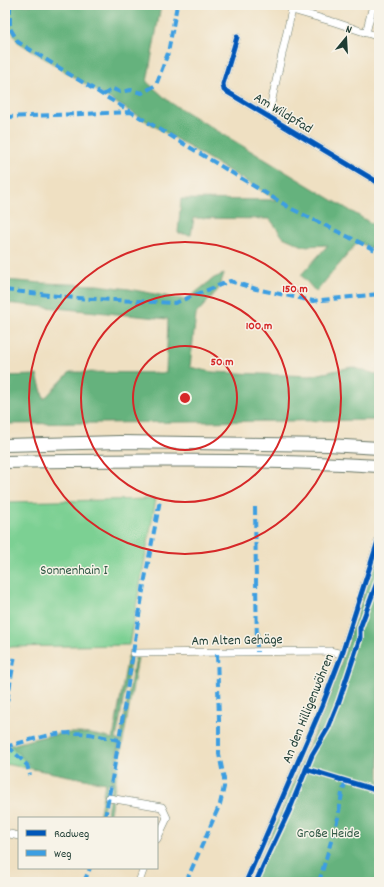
<svg xmlns="http://www.w3.org/2000/svg" width="384" height="887" viewBox="0 0 384 887" font-family="Dekko,sans-serif">
  <rect width="100%" height="100%" fill="#f7f3e8"/>
  <filter id="ink" filterUnits="userSpaceOnUse"><feTurbulence type="fractalNoise" baseFrequency=".025" numOctaves="2"/><feDisplacementMap in="SourceGraphic" scale="8" xChannelSelector="R" yChannelSelector="G"/><feConvolveMatrix kernelMatrix="1 2 1 2 8 2 1 2 1" color-interpolation-filters="sRGB"/></filter>
  <filter id="wash" filterUnits="userSpaceOnUse"><feTurbulence type="fractalNoise" baseFrequency=".012" numOctaves="4" result="noise"/><feDisplacementMap in="SourceGraphic" scale="16" xChannelSelector="R" yChannelSelector="G"/><feGaussianBlur stdDeviation="0.9" result="paint"/><feColorMatrix in="noise" values="0 0 0 0 0 0 0 0 0 0 0 0 0 0 0 0 0 1.4 0 .05"/><feComposite in="paint" operator="in"/></filter>
  <g filter="url(#wash)">
    <rect width="100%" height="100%" fill="#efe0c2"/>
    <path fill="#7cd093" stroke="#4e8664" d="M156 499 129 645 5 647V502Z
      M11 745 33 769 5 764V747Z"/>
    <path fill="#65b27d" stroke="#427858" d="M10 5H161L147 82 171 103 379 228V252L358 242 316 292 301 275 328 245 303 246 283 237 270 219 194 218 191 235 178 233 181 199 277 200 103 95 18 42 10 28Z
      M224 274 218 290 196 314 190 367 212 372 310 376 352 367 379 375V420L5 424V376L37 375 44 399 70 372 166 373 168 319 5 303V280L41 283 97 285 129 289 186 300 214 278Z
      M379 551V882H249L280 815 329 698 368 581Z
      M128 656 131 657 116 740H119L111 784 108 783 102 818H99L105 783 33 769 11 745C32 740 54 732 76 733 89 733 101 736 113 739Z
      M135 658H138L109 818H106Z"/>
  </g>
  <g filter="url(#ink)">
    <g fill="none" stroke-linecap="round" stroke-linejoin="round">
      <g stroke="#687666" stroke-width="8">
        <path id="street" d="M292 10 334 22 379 37
          M366 33 373 5
          M237 37 223 84 224 90 379 183
          M268 117 293 5
          M133 653 330 651 342 654
          M109 798 162 807 167 818 157 839
          M5 833 19 836
          M139 882 144 868
          M246 882 322 706 342 654 379 538"/>
      </g>
      <g stroke="#687666" stroke-width="14">
        <path id="highway" d="M5 445 120 442 328 445 379 448
          M5 462C130 460 255 459 379 466"/>
      </g>
      <use href="#street" stroke="#fff" stroke-width="7"/>
      <use href="#highway" stroke="#fff" stroke-width="12"/>
      <path stroke="#3c9ee2" stroke-width="4" stroke-dasharray="8 4" stroke-linecap="butt" d="M10 5V28L18 42 103 95 292 209 379 252
        M103 95 113 89 120 92 131 90 142 93 156 85 168 53 177 5
        M5 117 131 112
        M5 290 75 298 175 303 230 281 256 289 313 301 379 294
        M255 507 257 652
        M5 713 15 655
        M8 746 27 765 30 775
        M5 747C27 741 53 732 76 733 91 733 105 738 119 740
        M105 818 119 740 144 584 160 500
        M84 882 90 868
        M186 882 220 804 224 787V779L219 754V720L217 653
        M319 882 338 818 342 793 346 781"/>
      <g stroke="#f7f3e8" stroke-width="8">
        <path id="cycleway" d="M237 37 223 84 224 90 379 183
          M306 769 379 791
          M246 882 322 706 342 654 379 538
          M256 882 264 864 289 811 312 755 328 728 339 701 360 638V628L379 577"/>
      </g>
      <use href="#cycleway" stroke="#0057b8" stroke-width="5"/>
    </g>
  </g>
  <g fill="none" stroke="#d62828" stroke-width="2">
    <circle cx="185" cy="398" r="52"/>
    <circle cx="185" cy="398" r="104"/>
    <circle cx="185" cy="398" r="156"/>
  </g>
  <g text-anchor="middle" stroke-width="3" stroke-linejoin="round" paint-order="stroke">
    <g font-size="14" fill="#1f3d34" stroke="#f7f3e8">
      <text transform="translate(284 112) rotate(31)" y="5">Am Wildpfad</text>
      <text transform="translate(237 639) rotate(-1)" y="5">Am Alten Gehäge</text>
      <text transform="translate(307 708) rotate(-68)" y="5">An den Hilligenwöhren</text>
    </g>
    <g font-size="14" fill="#325a47" stroke="#f7f3e8">
      <text x="74" y="574">Sonnenhain I</text>
      <text x="328" y="837">Große Heide</text>
    </g>
  </g>
  <circle cx="185" cy="398" r="6" fill="#d62828" stroke="#f7f3e8" stroke-width="2"/>
  <g font-size="12" text-anchor="middle" font-weight="bold" fill="#d62828" stroke="#f7f3e8" stroke-width="3" stroke-linejoin="round" paint-order="stroke">
    <text x="295" y="292">150 m</text>
    <text x="259" y="329">100 m</text>
    <text x="222" y="365">50 m</text>
  </g>
  <rect width="384" height="887" fill="none" stroke="#f7f3e8" stroke-width="20"/>
  <rect x="18" y="817" width="140" height="52" fill="#f7f3e8" stroke="#a1aaa0"/>
  <rect x="26" y="830" width="20" height="6" fill="#0057b8" stroke="#a1aaa0"/>
  <text x="54" y="837" font-size="12" fill="#1f3d34">Radweg</text>
  <rect x="26" y="850" width="20" height="6" fill="#3c9ee2" stroke="#a1aaa0"/>
  <text x="54" y="857" font-size="12" fill="#1f3d34">Weg</text>
  <g transform="translate(346 38) rotate(18)" stroke="#f7f3e8" stroke-width="3" paint-order="stroke">
  <path d="M0-3L7 15L0 10L-7 15Z" fill="#1f3d34"/>
  <text y="-6" font-size="11" font-weight="bold" text-anchor="middle" fill="#1f3d34">N</text>
  </g>
</svg>
